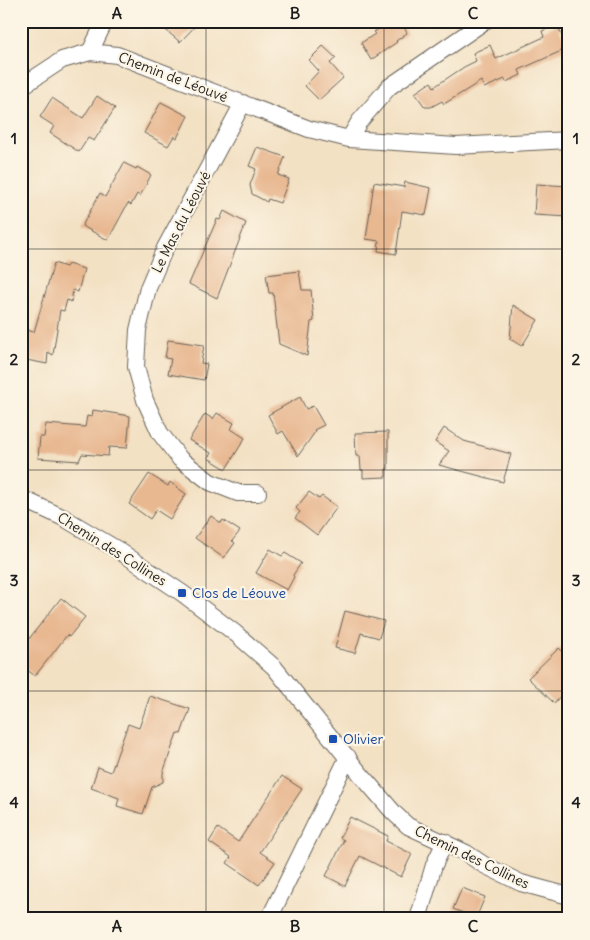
<svg xmlns="http://www.w3.org/2000/svg" width="590" height="940" viewBox="0 0 590 940" font-family="Delius,sans-serif">
  <rect width="100%" height="100%" fill="#fcf5e5"/>
  <filter id="ink" filterUnits="userSpaceOnUse"><feTurbulence type="fractalNoise" baseFrequency=".02" numOctaves="2"/><feDisplacementMap in="SourceGraphic" scale="10" xChannelSelector="R" yChannelSelector="G"/><feConvolveMatrix kernelMatrix="1 2 1 2 8 2 1 2 1" color-interpolation-filters="sRGB"/></filter>
  <filter id="wash" filterUnits="userSpaceOnUse"><feTurbulence type="fractalNoise" baseFrequency=".0096" numOctaves="4" result="noise"/><feDisplacementMap in="SourceGraphic" scale="20" xChannelSelector="R" yChannelSelector="G"/><feGaussianBlur stdDeviation="1.12" result="paint"/><feColorMatrix in="noise" values="0 0 0 0 0 0 0 0 0 0 0 0 0 0 0 0 0 1.4 0 .05"/><feComposite in="paint" operator="in"/></filter>
  <g filter="url(#wash)">
    <rect width="100%" height="100%" fill="#f3e1c4"/>
    <g id="blocks">
      <path fill="#e8b891" d="M155 21H200L180 42Z
        M390 21H401L407 33 396 41 397 42 371 60 361 43 375 34 374 32Z
        M557 25 568 48 519 70 521 75 506 82 505 79 484 88 481 81 444 104 442 101 431 107H425L415 93 431 82 434 87 464 67 476 61 473 53 490 45 496 59 544 37 542 31Z
        M323 46 336 58 330 63 343 78 319 100 305 86 319 71 309 60Z
        M97 96 115 108 94 141 88 138 79 152 50 133 54 126 40 117 52 98 83 118Z
        M161 102 188 116 177 138 174 136 168 146 144 133Z
        M257 147 285 157 278 175 289 179 280 203 268 199 267 202 252 194 250 185 256 169 249 166Z
        M124 163 136 169 137 167 151 175 140 196 137 194 131 205 128 203 108 240 82 226 100 193 105 197Z
        M374 182 404 187 405 182 431 188 426 215 402 211 396 254 378 251 379 241 366 239Z
        M536 184 569 186V217L534 215Z
        M224 211 246 223 217 298 189 284 217 219 220 220Z
        M54 263 66 267 68 264 84 269 78 292 73 290 71 302 67 300 64 311 60 310 53 355 48 352 47 364 21 359 25 330 34 332Z
        M299 271 302 290H311L314 321 311 322 307 356 279 344 273 293H269L266 275Z
        M513 305 538 320 522 346 510 339Z
        M168 340 204 345 201 363 207 364 204 380 168 374 171 359 165 358Z
        M300 397 306 409 313 406 324 425 314 430 315 432 298 456 283 431 278 434 268 415Z
        M93 410 130 416 127 448 109 447 108 456 82 454 79 461 38 458 40 437H44L46 424 85 427 87 416 92 417Z
        M217 413 234 423 231 429 245 438 226 469 208 458 211 453 189 440 205 414 213 419Z
        M444 428 464 441 511 454 503 482 439 465 449 451 435 442Z
        M388 432V469H386V477L363 478V470H361L360 456H356L355 433Z
        M149 474 168 486 170 482 186 494 170 519 156 510 150 519 129 504Z
        M309 492 319 499 322 496 337 507 317 535 295 518 300 512 296 508Z
        M211 516 221 523 223 520 240 531 232 541 235 543 224 558 195 538Z
        M270 549 282 556 285 553 301 563 293 575 294 577 287 590 256 573Z
        M61 598 85 617 69 637 67 635 35 676 21 665V649Z
        M345 611 384 621 379 638 361 633 355 653 335 648Z
        M559 648 569 658V678L561 686 565 691 554 703 528 678Z
        M150 696 190 709 181 734 177 733 163 773V782L152 787 143 814 117 806 119 798 91 788 98 767 111 772 128 724 139 728Z
        M282 776 302 789 260 852 275 862 259 885 227 863 231 857 209 842 218 828 238 842Z
        M350 817 388 836 386 841 412 854 401 877 360 856 345 886 326 876 344 840 340 838Z
        M462 888 485 897 476 918 453 909Z"/>
    </g>
  </g>
  <g filter="url(#ink)">
    <use href="#blocks" fill-opacity="0" stroke="#676157" stroke-width="1"/>
    <g fill="none" stroke-linecap="round" stroke-linejoin="round">
      <g stroke="#676157" stroke-width="18">
        <path id="minor" d="M90 52 105 21
          M21 87 62 60 90 52 117 55 309 129 349 139 456 146 569 140
          M243 103 165 248 148 288 138 330 136 367 145 400 160 433 180 459 210 482 238 493H258
          M349 139 359 122 389 87 485 21
          M21 498 64 518 118 550 182 593 235 633 274 667 362 776 394 813 408 826 466 853 484 865 521 883 569 896
          M269 919 348 757
          M418 919 434 865 445 842"/>
      </g>
      <use href="#minor" stroke="#fff" stroke-width="16"/>
    </g>
  </g>
  <path fill="none" stroke="#1c1c1c" stroke-width="1" stroke-opacity="0.55" d="M206 21V919M384 21V919M21 249H569M21 470H569M21 691H569"/>
  <g fill="#1a4fb4" stroke="#fcf5e5" stroke-width="2">
    <rect x="177" y="588" width="10" height="10" rx="2.5"/>
    <rect x="328" y="734" width="10" height="10" rx="2.5"/>
  </g>
  <g text-anchor="middle" stroke-width="4.5" stroke-linejoin="round" paint-order="stroke">
    <g font-size="14" fill="#1c1c1c" stroke="#fcf5e5">
      <text transform="translate(173 77) rotate(21)" y="5">Chemin de Léouvé</text>
      <text transform="translate(181 222) rotate(-63)" y="5">Le Mas du Léouvé</text>
      <text transform="translate(112 549) rotate(32)" y="5">Chemin des Collines</text>
      <text transform="translate(472 857) rotate(26)" y="5">Chemin des Collines</text>
    </g>
    <g font-size="14" fill="#164399" stroke="#fcf5e5" text-anchor="start">
      <text x="192" y="598">Clos de Léouve</text>
      <text x="343" y="744">Olivier</text>
    </g>
  </g>
  <rect width="590" height="940" fill="none" stroke="#fcf5e5" stroke-width="55"/>
  <rect x="28" y="28" width="534" height="884" fill="none" stroke="#1c1c1c" stroke-width="2"/>
  <g font-size="16" text-anchor="middle" font-weight="bold" fill="#1c1c1c">
    <text x="117" y="19">A</text>
    <text x="295" y="19">B</text>
    <text x="473" y="19">C</text>
    <text x="14" y="144">1</text>
    <text x="576" y="144">1</text>
    <text x="14" y="365">2</text>
    <text x="576" y="365">2</text>
    <text x="14" y="586">3</text>
    <text x="576" y="586">3</text>
    <text x="14" y="808">4</text>
    <text x="576" y="808">4</text>
    <text x="117" y="932">A</text>
    <text x="295" y="932">B</text>
    <text x="473" y="932">C</text>
  </g>
</svg>
